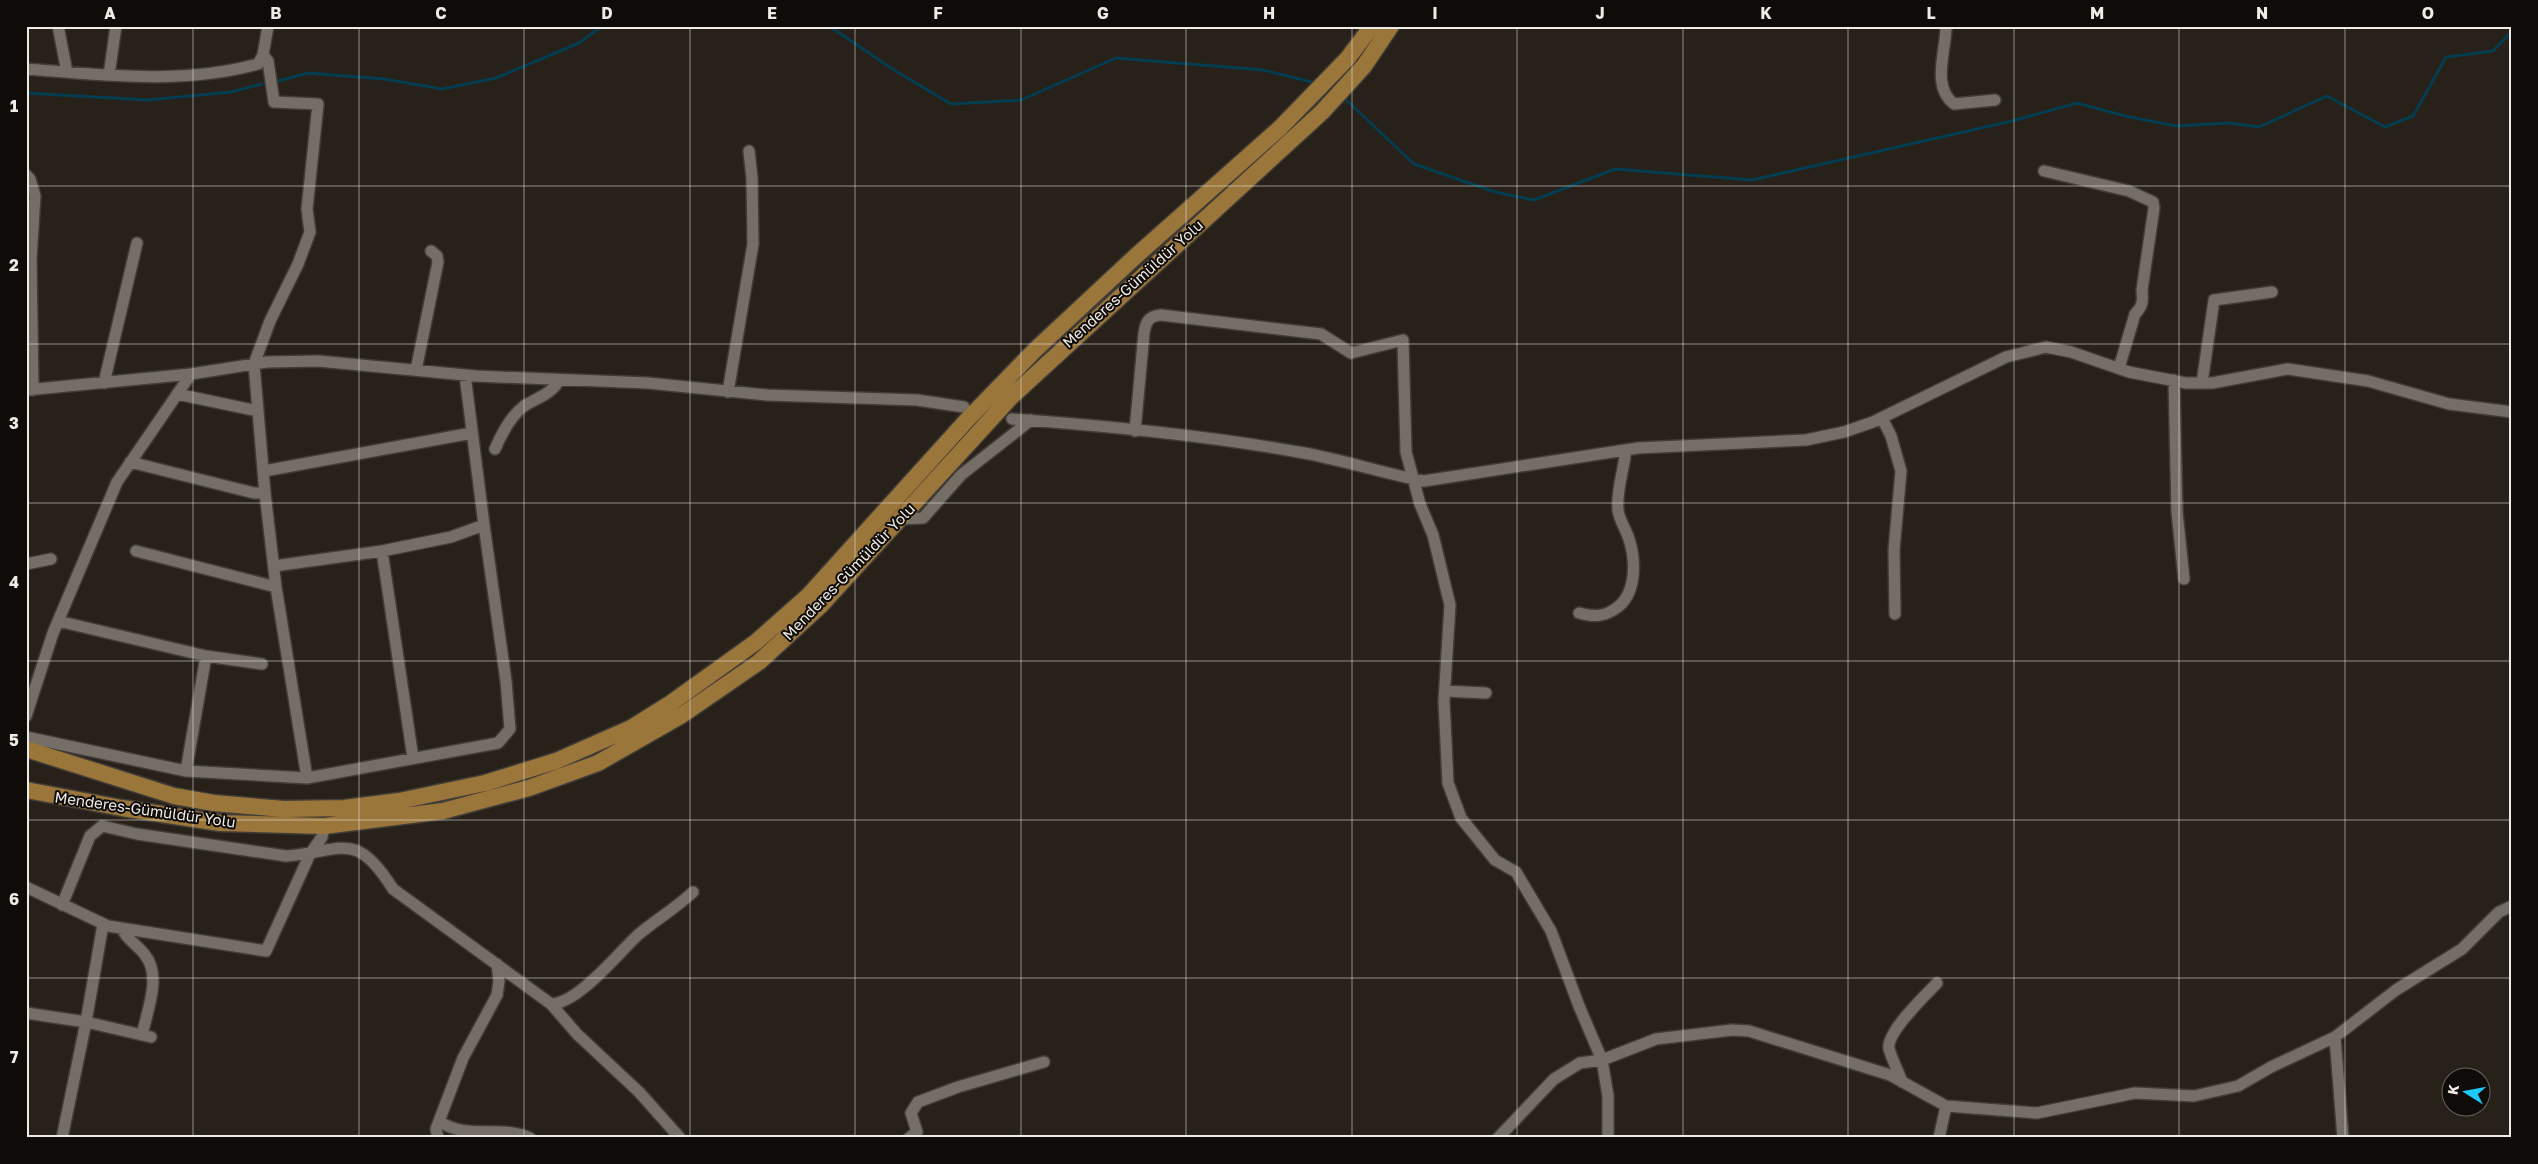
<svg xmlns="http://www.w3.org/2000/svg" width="2538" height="1164" viewBox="0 0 2538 1164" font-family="'Golos Text',sans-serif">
  <rect width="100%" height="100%" fill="#27211a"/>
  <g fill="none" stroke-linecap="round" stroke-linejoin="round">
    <path stroke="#033d4f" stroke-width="3" d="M829 26 894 70 951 104 1021 100 1116 58 1263 70 1316 83
      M278 81 308 73 384 79 442 89 496 78 579 43 602 26
      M26 93 148 100 231 92 262 84
      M1343 97 1414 164 1495 192 1534 200 1615 169 1752 180 2012 121 2077 103 2125 116 2176 126 2229 123 2259 127 2327 96 2385 127 2413 116 2446 57 2493 51 2512 31"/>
    <g stroke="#413c36" stroke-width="14">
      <path id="street" d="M58 26 67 72
        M1946 26C1946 52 1931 86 1954 104L1995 100
        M263 55 268 61 274 102 318 104 307 209 310 232 298 264 270 321 254 364 265 493 276 587 307 778
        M26 69C103 75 182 85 258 64L263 55 268 26
        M109 75 116 26
        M2044 171 2129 191 2153 202 2154 208 2142 290C2143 301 2143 306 2135 314L2119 368
        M26 175 30 179 35 196 31 259 33 390
        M416 370 438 262 437 256 431 251
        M2174 380 2177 512 2184 579
        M104 383 137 243
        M2202 383 2214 300 2272 292
        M26 390 191 374 267 362 318 361 476 376 648 383 767 395 917 400 964 407
        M728 392 753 244 752 178 749 151
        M177 394 258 411
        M1882 418 1891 436 1901 471 1894 550 1895 614
        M1012 419C1108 426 1204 435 1298 452 1341 459 1381 473 1424 481L1638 448 1806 440 1844 432 1873 422 2006 357 2046 347 2071 352 2129 372 2186 383H2212L2288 369 2368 381 2449 404 2512 412
        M1135 431 1144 333C1146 321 1149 316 1161 315L1321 334 1351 353 1403 340 1406 452 1420 504 1433 535 1450 605 1444 701 1448 783 1461 818 1495 860 1516 872 1551 931 1579 1006 1602 1060 1580 1063 1554 1079 1498 1138
        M495 449C501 435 511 416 524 406 538 397 550 395 559 381
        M130 462 254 493H265
        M264 471 472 433
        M901 519 923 518 961 475 1031 420
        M136 551 276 587
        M382 551 413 758
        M26 564 51 559
        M274 566 382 551 451 537 484 525 465 375
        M1579 613C1593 617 1603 617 1615 609 1637 595 1636 561 1629 539 1626 529 1619 520 1618 510 1616 491 1624 469 1626 450
        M58 621 206 656 262 664
        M1445 691 1486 693
        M26 716 53 633 117 482 191 374
        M26 737 186 771 307 778 498 743 510 729 506 681 484 525
        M186 771 206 656
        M26 887 108 926 266 951 310 854 322 837 324 826
        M62 905 90 836 102 826 137 834 286 856C344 851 356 830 393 889L551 1004C579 1003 618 953 639 934 657 919 676 908 693 892
        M122 929C128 941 138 945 145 955 162 976 147 1011 142 1035
        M551 1004 577 1034 639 1092 680 1138
        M26 1013 86 1022 151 1037
        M2335 1037 2343 1138
        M1902 1082C1898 1071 1892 1059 1889 1049 1886 1032 1925 996 1937 983
        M439 1121C467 1141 501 1124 530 1138
        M62 1138 86 1022 103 924
        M438 1138 436 1129 463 1058 497 995 499 981 497 964
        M909 1138 917 1132 911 1113 918 1102 958 1087 1044 1062
        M1608 1138V1096L1602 1060 1656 1039 1732 1030 1749 1031 1890 1075 1946 1106 2037 1113 2135 1093 2194 1096 2238 1086 2271 1067 2335 1037 2396 990 2462 949 2499 912 2512 906
        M1939 1138 1946 1106"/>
    </g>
    <g stroke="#413c36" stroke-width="19">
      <path id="primary" d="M26 749 174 796 214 803 284 809 344 808 399 801 485 783 556 761 631 728 671 703 756 642 808 596 967 420 1035 350 1137 255 1280 128 1348 58 1372 26
        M26 790 122 808 220 823 324 826 443 811 529 788 598 763 682 715 759 662 821 605 1011 397 1322 112 1364 66 1391 26"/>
    </g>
    <use href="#street" stroke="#756e66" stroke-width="11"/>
    <use href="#primary" stroke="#9b763b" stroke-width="16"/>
  </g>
  <path fill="none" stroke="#efebe6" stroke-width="1" stroke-opacity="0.55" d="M193 26V1138M359 26V1138M524 26V1138M690 26V1138M855 26V1138M1021 26V1138M1186 26V1138M1352 26V1138M1517 26V1138M1683 26V1138M1848 26V1138M2014 26V1138M2179 26V1138M2345 26V1138M26 186H2512M26 344H2512M26 503H2512M26 661H2512M26 820H2512M26 978H2512"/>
  <g text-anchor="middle" stroke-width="4" stroke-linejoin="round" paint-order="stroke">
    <g font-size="15" fill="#efebe6" stroke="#0e0b08">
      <text transform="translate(1133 284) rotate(-42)" y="5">Menderes-Gümüldür Yolu</text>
      <text transform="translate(849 572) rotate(-46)" y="5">Menderes-Gümüldür Yolu</text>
      <text transform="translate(145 810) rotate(8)" y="5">Menderes-Gümüldür Yolu</text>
    </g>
  </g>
  <rect width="2538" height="1164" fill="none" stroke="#0e0b08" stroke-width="55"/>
  <g transform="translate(2466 1092) rotate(281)"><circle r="24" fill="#0e0b08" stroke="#686561"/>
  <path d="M0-4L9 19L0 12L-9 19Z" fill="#1cc9fc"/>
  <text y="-8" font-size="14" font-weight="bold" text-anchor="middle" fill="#efebe6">K</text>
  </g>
  <rect x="28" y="28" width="2482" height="1108" fill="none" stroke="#efebe6" stroke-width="2"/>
  <g font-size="16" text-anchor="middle" font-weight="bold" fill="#efebe6">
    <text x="110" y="19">A</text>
    <text x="276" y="19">B</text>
    <text x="441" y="19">C</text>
    <text x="607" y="19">D</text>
    <text x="772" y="19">E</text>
    <text x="938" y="19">F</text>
    <text x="1103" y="19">G</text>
    <text x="1269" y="19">H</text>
    <text x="1435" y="19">I</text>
    <text x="1600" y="19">J</text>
    <text x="1766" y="19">K</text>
    <text x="1931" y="19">L</text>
    <text x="2097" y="19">M</text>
    <text x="2262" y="19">N</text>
    <text x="2428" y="19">O</text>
    <text x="14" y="112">1</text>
    <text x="14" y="271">2</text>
    <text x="14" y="429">3</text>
    <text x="14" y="588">4</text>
    <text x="14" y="746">5</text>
    <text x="14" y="905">6</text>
    <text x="14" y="1063">7</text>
  </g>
</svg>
